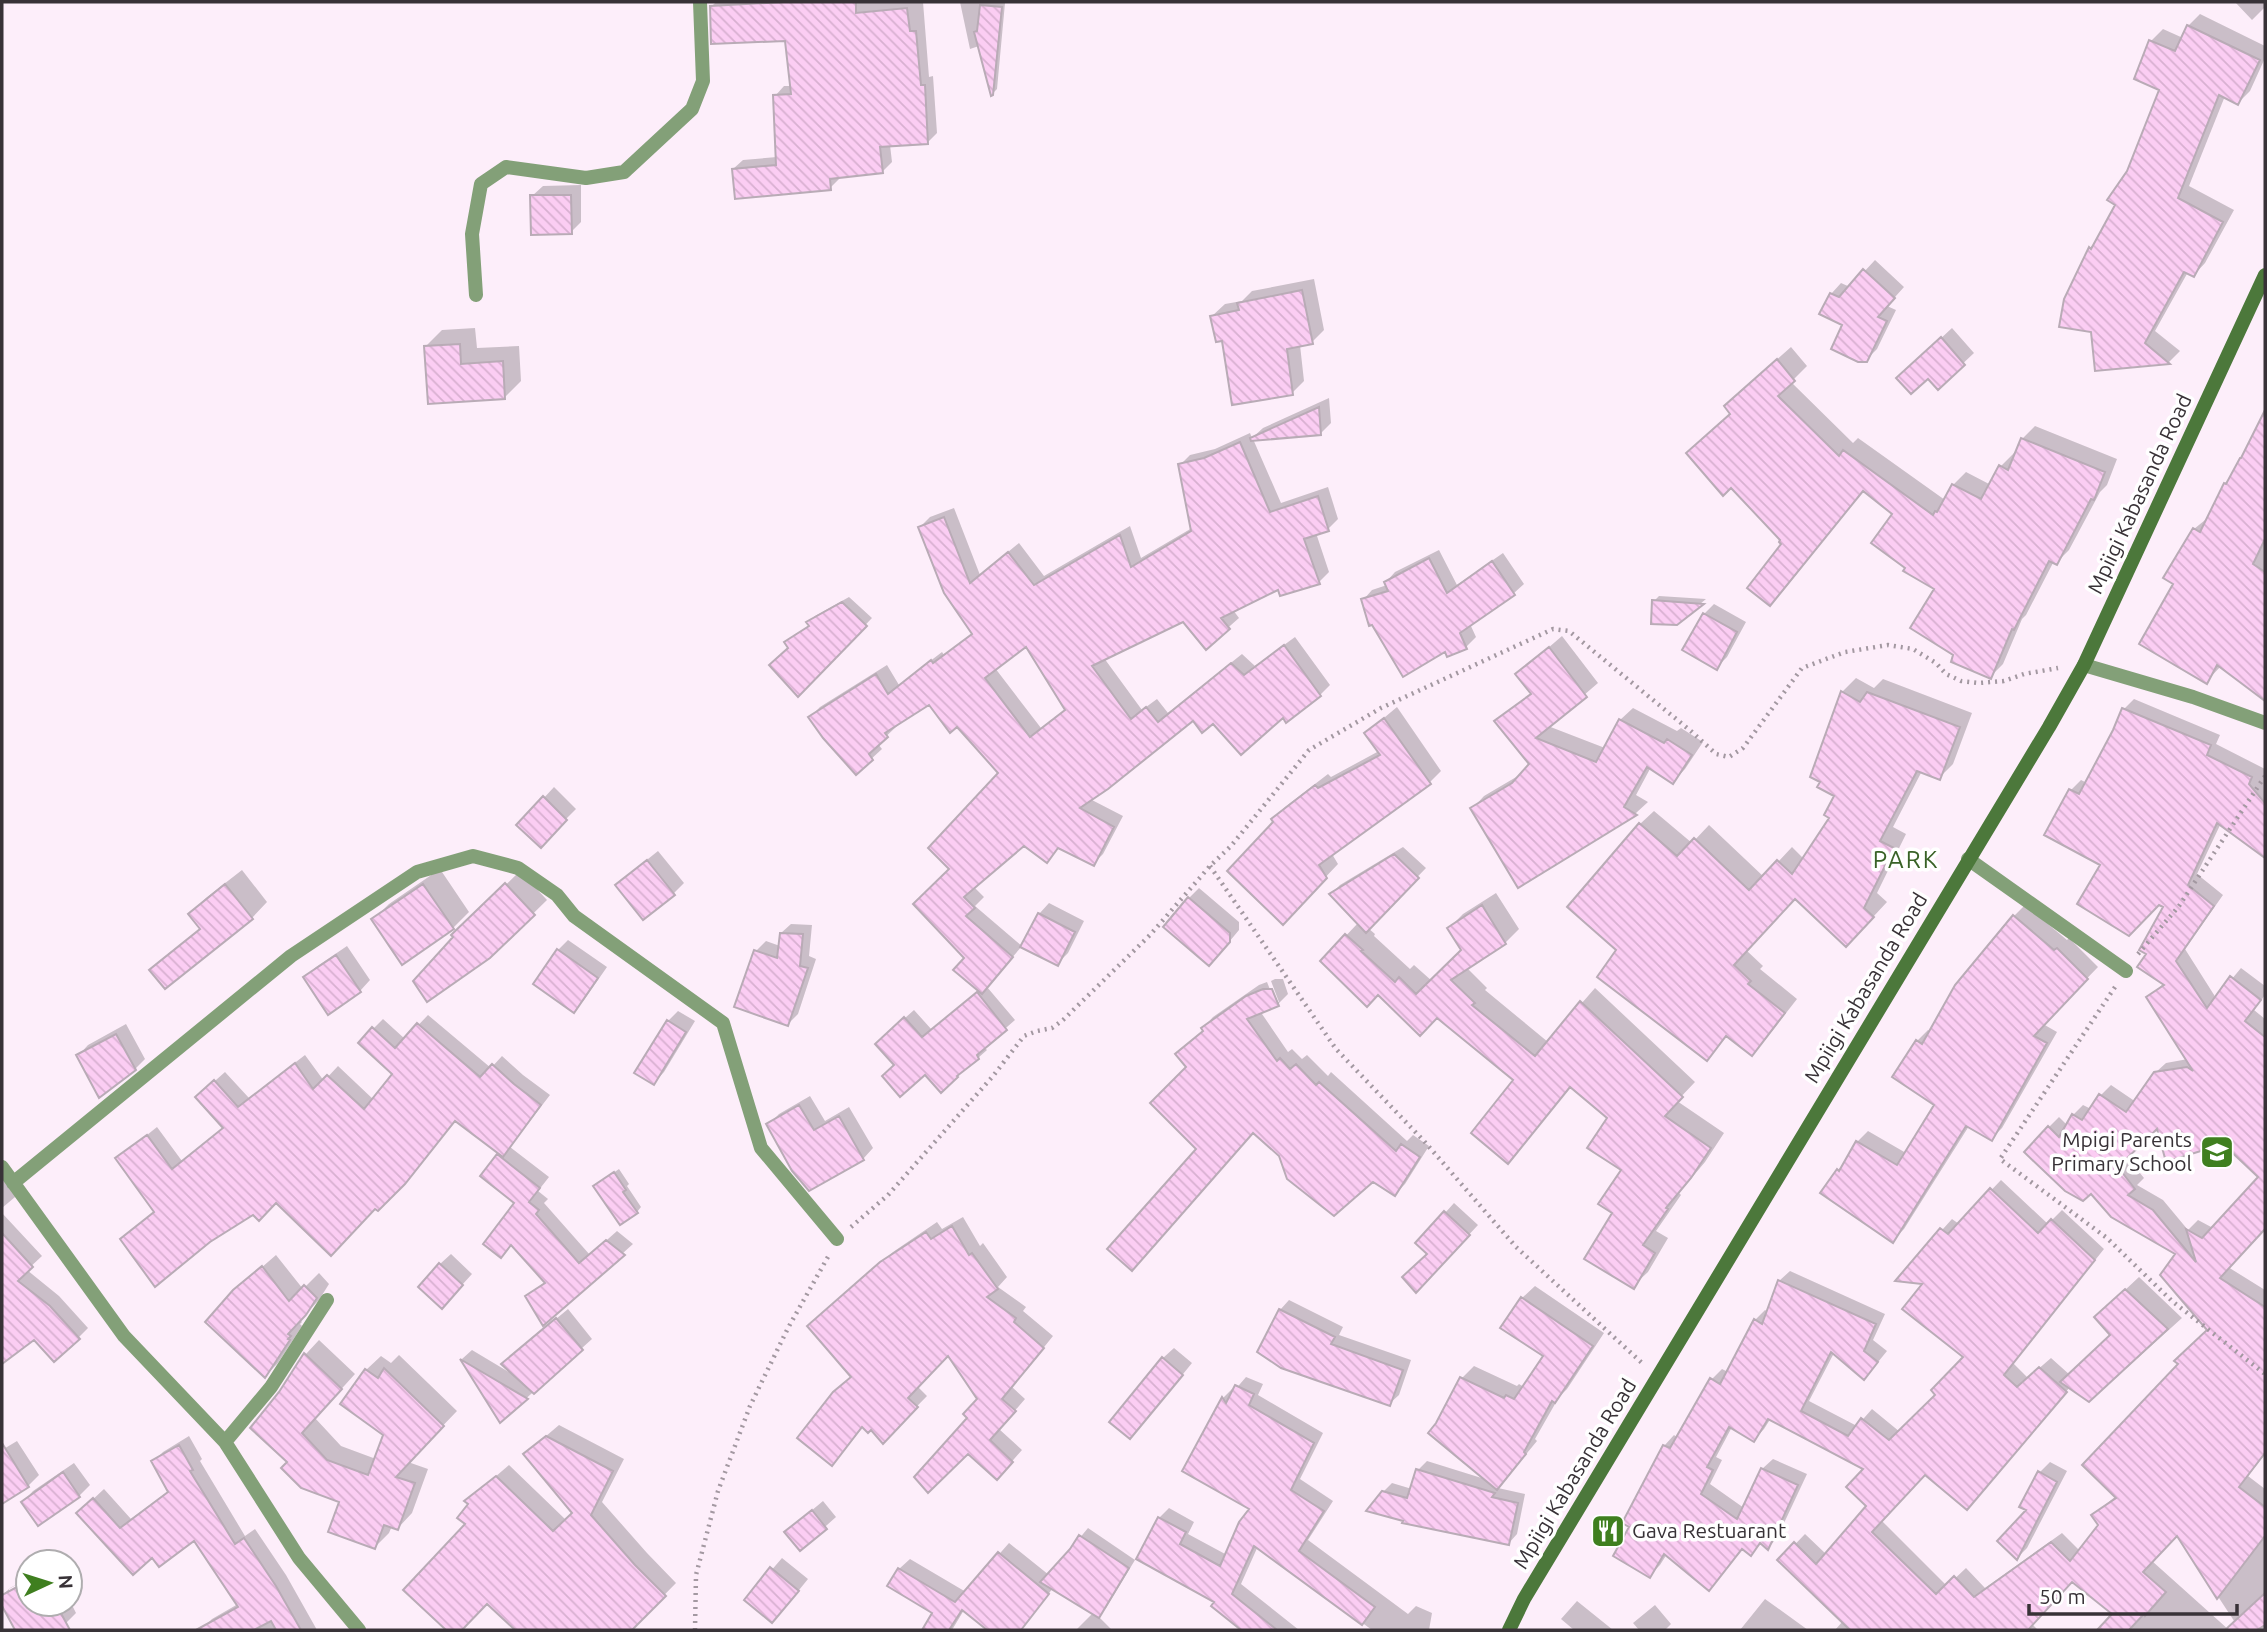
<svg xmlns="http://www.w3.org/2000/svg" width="2267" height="1632" viewBox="0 0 2267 1632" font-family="Ubuntu,sans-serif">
  <defs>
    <pattern id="building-back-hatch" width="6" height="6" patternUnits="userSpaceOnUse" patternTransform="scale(1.75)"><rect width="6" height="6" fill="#fbcdf3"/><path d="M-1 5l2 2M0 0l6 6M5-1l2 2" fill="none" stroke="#d8b0d1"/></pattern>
  </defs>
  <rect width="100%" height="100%" fill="#fdeefa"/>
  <path fill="#0003" fill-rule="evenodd" d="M716 2H923L929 77 933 76 937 133 928 142 890 145 892 162 882 172 839 176V179L830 188 733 169 743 160 777 157 775 96 784 86H792L786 39 712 6Z
    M960 2 1005 3 997 89 992 94 979 46 970 49Z
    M2235 2H2265V7L2252 20Z
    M2200 14 2265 46V58L2250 91 2238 103 2225 96 2189 186 2234 210 2205 263 2194 275 2188 272 2155 331 2180 351 2169 362 2096 369 2093 330 2065 299 2090 248 2097 241 2117 204 2161 89 2151 41 2163 29 2183 38 2188 26Z
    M581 185V222L571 232 532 196 543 186Z
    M1875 260 1904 287 1887 306 1896 310 1877 349 1866 360 1845 324 1831 294 1841 283 1850 287Z
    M1314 279 1324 330 1312 342 1300 345 1304 381 1292 393 1223 339 1212 316 1225 304 1242 301 1252 291Z
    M475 328 477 348 519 346 521 381 505 397 426 346 442 330Z
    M1952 328 1974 353 1938 387 1929 376 1909 368Z
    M1791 347 1807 366 1791 382 1853 443 1858 438 1945 500 1953 485 1966 472 1991 485 2001 466 2014 453 2016 454 2022 439 2035 426 2117 459 2107 485 2100 492 2069 550 2056 563 2054 561 2026 615 2022 619 2003 664 1990 677 1956 654 1936 589 1895 514 1864 490 1783 591 1770 604 1784 543 1732 413 1739 393Z
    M1329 398 1331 423 1321 433 1253 439 1281 503 1328 487 1338 519 1328 529 1316 533 1329 572 1319 582 1279 588 1233 610 1239 618 1206 647 1183 620 1104 658 1142 710 1157 699 1168 713 1242 654 1255 666 1295 637 1330 685 1320 695 1283 715 1213 721 1193 719 1090 799 1123 816 1103 854 1093 864 1060 847 1046 861 1024 844 974 887 984 897 975 906 1023 947 1039 914 1049 903 1084 921 1068 953 1057 964 1022 946 987 987 1015 1020 984 1047 987 1050 978 1058 941 1091 925 1072 896 1064 886 1035 914 1010 932 1030 980 990 966 958 952 869 1000 773 958 725 929 703 895 724 897 726 878 744 882 749 856 773 810 717 820 707 887 665 899 685 942 652 944 655 973 633 920 527 930 517 954 508 980 575 1019 543 1044 576 1130 526 1141 558 1192 528 1180 465 1190 455 1215 449 1250 433 1252 438 1263 428ZM1026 644 1066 709 1041 728 995 668Z
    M2265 411V699L2221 666 2206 682 2175 584 2194 529 2210 516 2225 484 2245 455Z
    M1439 550 1457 585 1503 553 1524 584 1514 593 1470 624 1476 637 1466 647 1446 650 1363 600 1372 590 1387 585 1386 582 1395 572Z
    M1659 596 1706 599 1676 624 1654 601Z
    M849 597 872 618 798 695 790 648 786 642 810 625 809 622 815 616Z
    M1714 604 1746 622 1727 657 1716 668 1704 614Z
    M1562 636 1598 683 1548 726 1605 748 1620 720 1633 708 1677 731 1681 728 1703 742 1685 769 1673 782 1651 767 1636 795 1648 802 1636 813 1518 886 1472 809 1484 796 1523 773 1531 764 1497 721 1532 692 1518 674Z
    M1856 678 1874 688 1883 679 1972 713 1953 764 1939 778 1922 771 1893 827 1906 834 1877 893 1887 902 1860 931 1796 897 1746 950 1763 966 1760 969 1797 999 1765 1040 1751 1054 1728 1035 1707 1059 1619 950 1640 824 1654 811 1692 843 1709 825 1764 877 1792 847 1804 859 1831 817 1837 795 1822 782 1812 776 1842 692Z
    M2134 699 2220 735 2216 744 2265 769V855L2221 823 2197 874 2223 895 2185 949 2216 998 2241 968 2265 986V995L2254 1010 2265 1019V1228L2228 1267 2265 1290V1454L2248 1476 2265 1489V1630H2240L2177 1534 2152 1561 2229 1630H2097L2112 1612 2072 1580 2032 1624 2038 1630H1835L1843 1621 1780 1560 1805 1534 1826 1554 1868 1506 1865 1469 1771 1418 1764 1429 1754 1440 1732 1427 1716 1457 1722 1460 1710 1484 1744 1508 1762 1469 1773 1459 1807 1474 1777 1538 1768 1548 1762 1543 1751 1553 1744 1548 1709 1588 1667 1554 1660 1565 1650 1575 1632 1526 1664 1446 1674 1435 1678 1438 1712 1379 1722 1369 1728 1372 1755 1320 1765 1310 1768 1312 1779 1281 1790 1271 1885 1314 1873 1340 1887 1351 1874 1367 1834 1353 1809 1401 1857 1426 1872 1409 1900 1432 1938 1395 1966 1357 1925 1282 1898 1279 1952 1219 1959 1224 2001 1180 2048 1224 2062 1210 2104 1249 2013 1363 2028 1378 2051 1358 2070 1375 2112 1334 2109 1305 2139 1277 2182 1318 2090 1401 2070 1387 1967 1508 1925 1473 1881 1520 1947 1586 1966 1568 1985 1588 2062 1533 2080 1551 2100 1525 2093 1515 2116 1496 2180 1364 2209 1330 2177 1253 2049 1127 2059 1117 2067 1125 2073 1115 2083 1105 2091 1109 2101 1095 2111 1085 2136 1102 2155 1073 2166 1063 2188 1059 2148 998 2164 983 2148 953 2165 907 2103 865 2071 790 2081 780 2087 783 2124 709ZM2158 1125 2223 1142 2261 1177 2213 1228 2198 1220 2188 1230 2163 1200 2137 1185 2144 1178 2126 1156Z
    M1397 707 1441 771 1429 783 1332 854 1338 864 1283 922 1275 822 1273 819 1285 807 1328 774 1331 777 1379 751 1366 733Z
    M554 787 576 809 540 845 519 825Z
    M1403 847 1426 868 1368 928 1375 934 1374 936 1410 969 1414 965 1432 981 1463 950 1449 928 1463 914 1496 893 1519 929 1505 943 1467 968 1487 988 1485 990 1548 1042 1595 988 1695 1082 1677 1101 1724 1133 1705 1162 1679 1193 1681 1195 1656 1231 1668 1238 1648 1272 1633 1286 1614 1213 1623 1170 1610 1118 1571 1086 1522 1147 1508 1161 1516 1079 1437 1016 1378 993 1322 961 1358 923 1331 894 1340 885Z
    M658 851 684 883 674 893 628 875Z
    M440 869 469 912 453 928 373 920 389 904Z
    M242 870 267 902 252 918 152 970 168 954 201 928 190 914 206 898Z
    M520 871 547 900 489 957 455 937 454 935Z
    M1199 888 1239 922V930L1219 954 1189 898Z
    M2025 905 2067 940 2069 938 2098 967 2043 1024 2057 1032 2002 1128 1991 1139 1969 1126 1904 1229 1893 1240 1823 1193 1838 1170 1847 1161 1857 1142 1868 1131 1906 1153 1937 1105 1917 1041 1928 1030 1931 1032 2014 916Z
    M791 924 812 925 809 956 816 959 798 1014 788 1024 756 951 766 941 780 946 781 933Z
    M568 940 607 967 584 1000 574 1010 558 950Z
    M347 946 370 980 360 991 305 977 316 967Z
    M1275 979H1283L1288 994 1278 1004 1260 1011 1288 1052 1292 1049 1302 1059 1307 1055 1328 1076 1331 1072 1407 1141 1413 1135 1429 1146 1405 1184 1395 1194 1373 1180 1281 1155 1254 1131 1198 1149 1188 1067 1177 1054 1204 1030 1203 1028 1213 1017 1259 985 1267 982 1275 1002H1279L1271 981Z
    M678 1011 695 1021 664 1072 654 1083 668 1021Z
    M428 1015 491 1068 502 1056 523 1075 550 1095 510 1147 549 1177 538 1191 548 1199 544 1203 590 1255 617 1231 633 1244 544 1324 527 1297 546 1281 513 1244 501 1256 517 1203 498 1155 501 1153 456 1120 414 1172 276 1201 253 1212 122 1239 155 1211 117 1159 157 1127 182 1161 224 1127 207 1088 225 1072 249 1098 305 1055 324 1081 338 1066 374 1100 394 1074 374 1028 383 1019 405 1039Z
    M126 1024 145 1059 135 1069 78 1056 88 1045Z
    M810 1096 825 1121 849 1107 873 1148 863 1159 768 1125 779 1114Z
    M619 1169 629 1184 627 1186 641 1207 637 1212 600 1182Z
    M2 1173 21 1192 2 1208Z
    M1454 1203 1478 1225 1425 1282 1429 1253 1418 1243Z
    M2 1213 42 1256 27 1270 59 1296 88 1328 78 1338H34L2 1361Z
    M963 1217 980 1246 983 1243 1007 1277 998 1287 1026 1307 1023 1311 1053 1336 1012 1387 1025 1399 999 1429 1022 1450 1007 1467 970 1418 979 1399 948 1354 917 1386 927 1396 883 1441 871 1428 864 1426 842 1453 852 1376 820 1316 893 1252 937 1222 942 1229Z
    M451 1254 472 1274 452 1296 440 1264Z
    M276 1255 303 1289 319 1273 329 1284 319 1300 300 1320 302 1322 300 1324 302 1326 278 1363 265 1376 238 1288Z
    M1535 1286 1604 1333 1567 1389 1559 1397 1535 1439 1537 1441 1498 1488 1525 1494 1517 1534 1509 1543 1383 1492 1392 1483 1412 1489 1418 1470 1427 1461 1488 1480 1462 1378 1474 1366 1517 1386 1519 1384 1524 1387 1545 1356 1522 1298Z
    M1289 1300 1343 1327 1339 1335 1411 1360 1399 1395 1389 1404 1280 1310Z
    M568 1309 592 1339 501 1421 462 1359 472 1350 512 1374 514 1354Z
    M319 1340 355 1374 315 1418 341 1446 376 1459 385 1434 366 1370 381 1356 391 1363 399 1355 457 1411 408 1462 428 1469 412 1513 398 1528 392 1526 389 1533 375 1547 342 1501 289 1462 280 1393 306 1354Z
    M1174 1348 1192 1363 1140 1427 1163 1358Z
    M1246 1377 1263 1384 1258 1395 1323 1433 1300 1479 1333 1501 1308 1540 1408 1614 1416 1606 1432 1613 1429 1630H1372L1258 1546 1241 1584 1299 1630H1244L1213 1606 1217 1601 1138 1558 1159 1518 1169 1508 1194 1522 1188 1534 1227 1555 1252 1509 1184 1470 1223 1398 1232 1389 1234 1391Z
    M559 1425 624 1459 602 1502 647 1553 676 1583 630 1630H518L487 1601 460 1630H448L406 1590 467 1524 471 1504 467 1501 509 1465 566 1520 574 1513 525 1454Z
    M189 1436 202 1459 200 1461 245 1536 255 1529 286 1575 317 1630H203L202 1629 212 1619 238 1604 195 1538 152 1555 89 1503 104 1489 131 1519 170 1490 153 1462 163 1452Z
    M17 1441 39 1475 28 1486 4 1501 2 1498V1450Z
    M2050 1462 2067 1471 2027 1548 2017 1558 2040 1472Z
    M74 1463 90 1485 79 1496 38 1524 23 1502 33 1491Z
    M823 1501 836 1517 800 1549 786 1532Z
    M1088 1528 1135 1560 1106 1608 1098 1616 1112 1630H1076L1093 1613 1053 1588 1021 1630H990L964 1610 952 1630H924L935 1613 899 1569 910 1559 966 1592 1009 1543 1049 1575Z
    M782 1558 808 1579 782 1611 746 1600Z
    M28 1578 9 1589V1593L28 1583V1604H70V1601L76 1613 66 1623 53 1630H17L2 1602V1596L10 1588Z
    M1765 1599 1808 1630H1740Z
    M1577 1601 1613 1630H1574L1561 1619Z
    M1655 1605 1671 1624 1665 1630H1639L1633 1623Z"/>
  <path fill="url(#building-back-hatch)" stroke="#b9abb6" stroke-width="2" fill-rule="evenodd" d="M784 2H856V13L907 8 910 31H916L921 85H925L928 144 880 147 883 173 830 179 831 190 735 199 732 169 776 165 773 95 791 94 785 41 711 44 710 6Z
    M980 5 1002 7 993 95 991 96 974 32 977 31Z
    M2187 25 2260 60 2238 105 2219 95 2178 198 2223 222 2194 277 2184 272 2145 343 2170 364 2095 371 2091 332 2059 327 2064 299 2089 247 2091 249 2115 205 2107 200 2127 171 2159 90 2134 79 2149 40 2175 51Z
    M530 195H571L572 234 531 235Z
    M1863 269 1895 298 1878 317 1887 321 1867 362H1858L1831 349 1842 325 1819 314 1830 293 1839 297Z
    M1302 290 1313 344 1287 349 1293 395 1232 405 1222 341 1216 342 1210 316 1239 310 1237 303Z
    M1941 337 1965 365 1938 390 1928 379 1911 394 1896 378Z
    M460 344 461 364 503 361 505 399 428 404 424 346Z
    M1777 359 1795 381 1778 396 1839 456 1843 450 1933 515 1935 511 1937 512 1952 484 1981 499 1999 465 2008 470 2021 438 2105 472 2094 500 2091 499 2057 565 2049 561 2014 630 2012 629 1991 679 1951 662 1953 655 1910 628 1934 589 1903 571 1905 568 1871 543 1892 514 1863 491 1770 606 1747 588 1781 544 1779 542 1780 540 1731 488 1723 496 1686 453 1730 414 1724 406Z
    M1319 407 1321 435 1251 441 1250 438Z
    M2265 410V539L2253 564 2265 572V701L2217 665 2207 684 2139 644 2173 584 2163 578 2193 528 2200 532 2224 483 2226 484 2240 458H2241Z
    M1240 442 1270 512 1318 496 1329 531 1304 539 1320 584 1280 596 1278 590 1221 618 1230 629 1206 650 1183 622 1092 666 1131 719 1146 707 1158 722 1231 663 1244 675 1284 645 1321 696 1286 723 1283 718 1241 755 1213 724 1202 733 1193 721 1108 789 1080 808 1114 827 1094 866 1058 848 1047 863 1024 846 964 897 975 908 966 916 1013 957 982 994 953 970 964 958 913 904 949 869 928 848 998 773 957 727 950 733 929 705 885 733 888 737 869 754 873 760 856 775 823 738 808 717 876 674 888 694 931 660 933 663 972 634 944 593 918 527 944 517 970 583 1008 552 1034 585 1120 535 1131 567 1191 531 1178 464 1204 458ZM1026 647 1065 710 1030 737 985 678Z
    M1429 558 1447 593 1492 561 1515 595 1460 633 1467 649 1447 657 1445 652 1403 677 1372 625 1369 626 1361 599 1388 591 1384 582Z
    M1652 600 1704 604 1677 625 1651 624Z
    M842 602 867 626 798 697 769 665 788 648 784 642 809 626 806 622Z
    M1703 613 1737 632 1717 670 1682 650Z
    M1549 647 1587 697 1536 738 1596 762 1619 719 1664 743 1667 739 1692 755 1673 784 1647 767 1624 807 1637 815 1518 888 1470 808 1512 783 1529 764 1494 721 1531 694 1515 674Z
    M1841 691 1860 702 1867 692 1960 727 1940 780 1917 771 1880 841 1894 848 1864 908 1874 917 1846 947 1795 899 1734 965 1751 981 1748 984 1785 1013 1752 1056 1726 1036 1707 1061 1597 977 1616 950 1567 907 1639 823 1677 856 1694 838 1749 890 1777 860 1792 874 1829 818 1824 815 1834 796 1817 787 1820 782 1810 777Z
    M2122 708 2211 745 2207 755 2252 777 2249 784 2265 803V858L2217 823 2188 885 2214 906 2176 961 2207 1008 2230 976 2261 1000 2245 1021 2265 1037V1229L2220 1278 2265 1307V1453L2239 1487 2265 1507V1536L2217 1599 2177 1536 2143 1572 2166 1592 2145 1616 2144 1614 2129 1630H2097L2112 1614 2072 1582 2028 1630H1850L1777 1560 1794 1542 1816 1564 1866 1506 1846 1487 1863 1469 1768 1419 1754 1442 1729 1427 1707 1467 1713 1470 1701 1494 1737 1519 1761 1468 1798 1485 1768 1550 1760 1543 1751 1556 1742 1549 1709 1591 1664 1554 1650 1578 1613 1556 1629 1527 1622 1523 1663 1445 1670 1448 1710 1378 1720 1384 1754 1319 1762 1324 1778 1280 1876 1324 1864 1351 1878 1362 1864 1380 1831 1352 1801 1411 1848 1436 1861 1418 1889 1440 1935 1395 1931 1390 1963 1357 1902 1309 1922 1284 1895 1281 1940 1228 1948 1234 1990 1188 2038 1233 2051 1219 2095 1260 2004 1375 2017 1387 2039 1367 2067 1392 1967 1510 1925 1475 1872 1532 1936 1594 1954 1576 1974 1597 2051 1542 2070 1561 2098 1525 2091 1515 2116 1498 2082 1465 2178 1364 2174 1361 2207 1330 2160 1275 2175 1254 2111 1217 2091 1194 2083 1201 2065 1191 2024 1152 2048 1126 2059 1137 2072 1114 2082 1120 2099 1094 2126 1112 2154 1072 2187 1067 2193 1071 2146 997 2164 985 2137 967 2146 954 2139 950 2163 907 2159 905 2129 936 2077 904 2100 865 2044 835 2069 789 2079 794 2113 730ZM2157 1129 2166 1162 2223 1144 2258 1177 2202 1238 2186 1229 2196 1262 2153 1210 2128 1195 2135 1189 2118 1167Z
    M1384 718 1431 784 1319 865 1327 878 1283 925 1227 871 1273 822 1271 819 1315 785 1318 788 1380 755 1364 733Z
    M543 796 567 820 541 848 516 825Z
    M1394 854 1419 878 1366 933 1329 894Z
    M647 860 675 895 643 920 615 885Z
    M505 883 535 915 490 958 427 1002 413 981 453 937 451 935Z
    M225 884 253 919 165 989 149 970 200 929 188 914Z
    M423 884 454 929 402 965 371 919Z
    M1188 897 1230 933V942L1209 966 1163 927Z
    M1482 905 1506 944 1451 980 1475 1003 1472 1005 1535 1056 1580 1001 1683 1097 1665 1116 1711 1148 1691 1178 1666 1208 1668 1209 1643 1245 1655 1253 1634 1289 1584 1259 1612 1213 1598 1204 1621 1170 1587 1148 1607 1118 1570 1087 1508 1164 1471 1133 1513 1080 1437 1018 1420 1036 1378 995 1367 1007 1320 961 1345 934 1363 950 1361 951 1395 982 1399 977 1416 994 1461 950 1447 928Z
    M1038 913 1075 932 1058 966 1020 947Z
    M2013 915 2054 950 2057 948 2088 979 2034 1036 2047 1043 1992 1141 1966 1126 1893 1243 1820 1193 1837 1169 1839 1171 1856 1141 1897 1165 1934 1105 1892 1077 1916 1040 1922 1044 1955 985Z
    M780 933 803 934 800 966 808 968 788 1026 734 1007 754 950 777 958Z
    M557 949 598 978 574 1013 533 984Z
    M336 955 361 992 328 1015 303 977Z
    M1263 989H1272L1279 1006 1247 1019 1277 1061 1280 1058 1290 1069 1296 1064 1316 1085 1319 1082 1396 1151 1401 1144 1420 1157 1395 1196 1373 1182 1334 1216 1287 1179 1279 1156 1253 1133 1132 1271 1107 1249 1196 1149 1150 1103 1186 1067 1175 1054 1203 1031 1201 1028 1246 996Z
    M977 992 1007 1030 977 1055 979 1059 957 1076 958 1077 941 1093 925 1075 900 1097 882 1076 894 1065 875 1044 904 1017 922 1037Z
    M667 1020 686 1032 654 1085 634 1073Z
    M417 1023 480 1077 492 1064 514 1084 541 1105 503 1157 455 1121 405 1184 378 1211 375 1209 331 1256 276 1203 259 1221 253 1215 210 1242 155 1287 120 1239 154 1212 115 1158 147 1135 172 1169 223 1128 195 1097 214 1080 238 1107 295 1063 313 1089 327 1075 364 1109 392 1074 358 1043 372 1027 395 1048Z
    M116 1034 136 1070 99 1098 76 1055Z
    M799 1105 814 1130 839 1116 864 1160 809 1191 792 1171 766 1124Z
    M497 1154 540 1188 529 1202 539 1210 536 1214 579 1263 606 1240 625 1255 543 1326 525 1296 545 1283 511 1245 501 1258 483 1244 514 1203 480 1176Z
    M614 1172 626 1190 623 1192 638 1213 620 1225 593 1186Z
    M1444 1211 1470 1235 1416 1293 1402 1277 1427 1254 1415 1243Z
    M952 1226 969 1255 972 1253 998 1289 987 1297 1016 1318 1014 1322 1044 1348 1002 1399 1016 1411 990 1440 1013 1462 997 1480 968 1454 928 1493 914 1477 967 1418 963 1414 977 1399 948 1356 908 1398 918 1407 883 1444 871 1430 868 1433 862 1427 832 1466 797 1438 833 1392 851 1377 807 1326 880 1262 926 1232 931 1239Z
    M2 1233 33 1267 18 1281 50 1306 80 1339 54 1362 34 1340 2 1364Z
    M439 1263 463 1285 442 1309 418 1287Z
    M262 1266 289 1301 304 1285 317 1298 306 1315 288 1334 291 1336 288 1339 290 1340 265 1378 205 1322 233 1290Z
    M2125 1289 2168 1329 2089 1402 2060 1382 2110 1335 2094 1317Z
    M1521 1297 1593 1346 1555 1403 1552 1401 1524 1452 1526 1454 1497 1490 1428 1433 1436 1423 1460 1377 1504 1398 1506 1395 1514 1399 1543 1356 1500 1328Z
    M1279 1309 1335 1337 1331 1344 1403 1370 1390 1406 1281 1368 1257 1352Z
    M556 1318 583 1350 534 1394 501 1364Z
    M304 1353 342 1389 302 1433 327 1460 368 1475 383 1435 340 1404 365 1369 378 1378 384 1368 444 1426 396 1477 415 1483 398 1530 384 1525 375 1549 328 1532 339 1502 301 1488 281 1468 287 1462 250 1428 279 1392Z
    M1162 1357 1183 1375 1130 1439 1109 1422Z
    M460 1359 528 1399 500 1423Z
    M1235 1385 1254 1394 1249 1405 1314 1443 1291 1490 1324 1511 1299 1551 1375 1607 1362 1625 1254 1546 1232 1594 1277 1630H1241L1211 1606 1214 1602 1136 1559 1158 1517 1186 1532 1180 1544 1220 1566 1239 1522 1249 1509 1182 1471 1222 1397 1226 1403Z
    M546 1436 613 1471 591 1515 635 1565 666 1596 632 1630H515L487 1604 462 1630H446L403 1590 465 1524 457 1518 468 1504 464 1501 496 1476 553 1531 572 1513 523 1454Z
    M2 1443 29 1487 2 1504Z
    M179 1445 193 1470 190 1471 235 1544 244 1538 276 1586 301 1630H276L271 1621 254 1630H196L238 1607 194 1541 159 1567 152 1558 133 1575 76 1513 93 1498 120 1528 168 1492 151 1461Z
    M1416 1469 1495 1493 1492 1497 1518 1503 1509 1545 1402 1523 1403 1521 1366 1511 1382 1491 1407 1498Z
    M2038 1471 2057 1482 2017 1560 1997 1541 2026 1510 2019 1507Z
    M63 1472 80 1497 38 1526 21 1502Z
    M812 1510 827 1529 800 1551 784 1532Z
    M1079 1535 1129 1568 1099 1618 1040 1582 1070 1549Z
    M998 1552 1049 1594 1021 1630H987L962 1610 949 1630H922L932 1613 887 1586 898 1568 955 1602Z
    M770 1567 799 1591 772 1623 744 1600Z
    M28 1581V1604H56L70 1630H15L2 1606V1595Z
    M2265 1593V1625L2257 1630H2225Z"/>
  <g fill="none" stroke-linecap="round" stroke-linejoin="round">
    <path stroke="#a398a1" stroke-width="4.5" stroke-dasharray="2 5" stroke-linecap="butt" d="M1210 866 1336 1049 1424 1141 1516 1247 1642 1363
      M2138 954 2179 906 2265 776
      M2115 987 2000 1159 2107 1238 2172 1301 2265 1374
      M851 1227 888 1195 993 1076 1024 1036 1037 1031 1052 1028 1063 1020 1150 935 1210 866 1231 846 1309 750 1381 708 1553 629 1569 631 1692 732 1716 754 1729 757 1743 748 1802 668 1845 652 1888 645 1913 649 1936 663 1946 674 1961 681 1979 683 2004 681 2024 674 2058 668
      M695 1630 696 1575 718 1491 750 1406 788 1328 829 1255"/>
    <path stroke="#83a078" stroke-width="14" d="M476 295 472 234 481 184 506 167 586 178 624 172 692 109 703 81 700 2
      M2084 665 2193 697 2265 723
      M1968 859 2126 971
      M2 1167 124 1336 225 1442 299 1558 359 1630
      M13 1183 291 956 417 872 473 856 518 868 557 895 574 916 723 1023 761 1148 837 1239
      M225 1442 271 1387 327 1300"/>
    <path stroke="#4c783b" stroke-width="14" d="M1509 1630 1524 1599 2049 727 2084 665 2265 275"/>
  </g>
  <defs>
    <g id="school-square" transform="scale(1.75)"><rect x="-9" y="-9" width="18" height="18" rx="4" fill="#3f7f1f" stroke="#fff"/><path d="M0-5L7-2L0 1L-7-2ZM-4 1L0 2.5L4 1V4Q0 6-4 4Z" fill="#fff"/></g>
    <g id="restaurant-square" transform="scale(1.75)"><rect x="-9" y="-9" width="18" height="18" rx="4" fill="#3f7f1f" stroke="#fff"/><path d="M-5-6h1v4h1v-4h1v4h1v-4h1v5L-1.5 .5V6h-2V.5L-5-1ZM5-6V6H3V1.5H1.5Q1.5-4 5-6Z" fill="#fff"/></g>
  </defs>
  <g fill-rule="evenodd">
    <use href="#school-square" x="2217" y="1152"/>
    <use href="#restaurant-square" x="1608" y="1531"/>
  </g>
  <g text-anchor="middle" stroke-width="7" stroke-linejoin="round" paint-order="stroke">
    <g font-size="21" fill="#383237" stroke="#fff">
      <text transform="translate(2140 494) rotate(-65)" y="7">Mpiigi Kabasanda Road</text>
      <text transform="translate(1866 988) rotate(-59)" y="7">Mpiigi Kabasanda Road</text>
      <text transform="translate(1575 1474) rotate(-59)" y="7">Mpiigi Kabasanda Road</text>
    </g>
    <g font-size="21" fill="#383237" stroke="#fff" text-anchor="end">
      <text x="2192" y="1147">Mpigi Parents<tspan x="2192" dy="24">Primary School</tspan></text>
      <text x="1632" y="1538" text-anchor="start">Gava Restuarant</text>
    </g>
    <g font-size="24" letter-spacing="2" fill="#396227" stroke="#fff">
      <text x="1906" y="868">PARK</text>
    </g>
  </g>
  <rect width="2267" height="1632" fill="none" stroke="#383237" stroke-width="7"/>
  <g transform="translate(49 1583) rotate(86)"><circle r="33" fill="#ffffff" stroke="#afadaf" stroke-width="2"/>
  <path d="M0-5L12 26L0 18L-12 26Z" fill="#3f7f1f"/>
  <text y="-10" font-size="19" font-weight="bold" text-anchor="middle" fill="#383237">N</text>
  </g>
  <path d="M2029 1604v10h208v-10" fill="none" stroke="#383237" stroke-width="3.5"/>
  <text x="2039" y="1604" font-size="21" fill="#383237" stroke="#ffffff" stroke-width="5" paint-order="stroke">50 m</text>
</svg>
